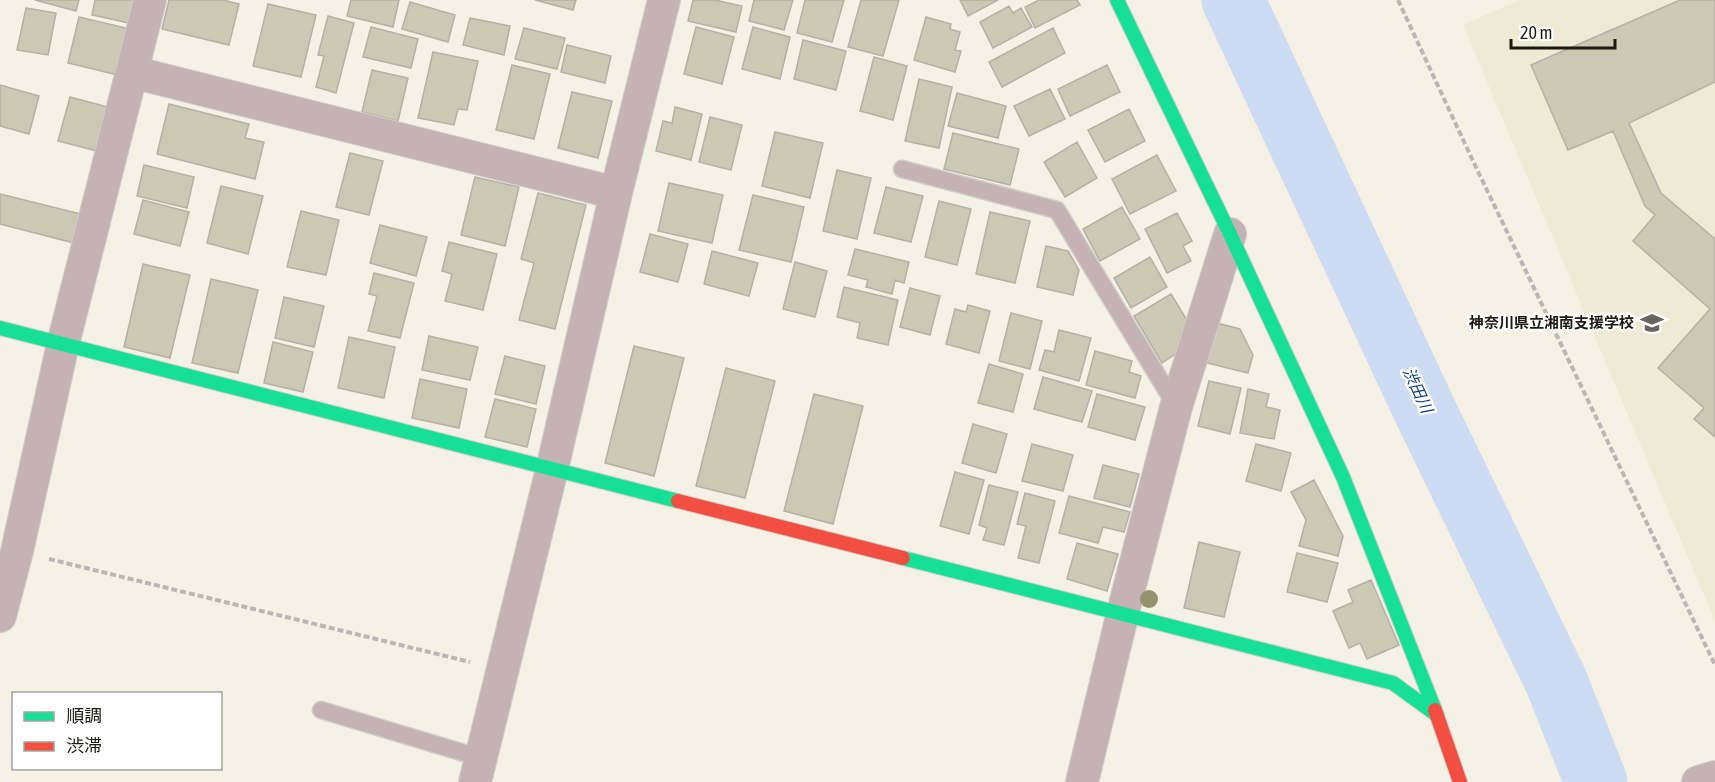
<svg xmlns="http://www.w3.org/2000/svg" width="1715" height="782" viewBox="0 0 1715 782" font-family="'Asap Condensed','Noto Sans JP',sans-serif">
  <rect width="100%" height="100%" fill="#f5f2e5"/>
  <path fill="#efead4" d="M1519 0H1715V621L1463 25Z"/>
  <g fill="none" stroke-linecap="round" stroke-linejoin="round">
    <path stroke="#cddcf2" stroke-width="63" d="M1233 0 1425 411 1556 681 1596 782"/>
  </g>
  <path fill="#cdc8b4" stroke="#b3b1a7" stroke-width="1.5" d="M35 0H79L76 11Z
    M95 0H135L129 23 92 15Z
    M169 0H223L239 4 229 45 162 29Z
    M351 0H399L393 27 347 16Z
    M535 0H576L573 10Z
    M693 0H715L742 6 736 32 688 21Z
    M754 0H793L784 30 749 21Z
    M805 0H844L832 42 797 33Z
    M861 0H899L883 56 848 47Z
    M960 0H998L968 16Z
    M1039 0H1077L1080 5 1035 28 1025 7Z
    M1680 0H1715V82L1629 123 1661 193 1715 239V437L1694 419 1704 408 1658 368 1710 309 1633 241 1655 215 1645 206 1613 131 1568 150 1531 65Z
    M410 2 455 15 448 42 402 29Z
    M268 4 316 15 301 77 253 66Z
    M1009 6 1013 13 1021 8 1032 27 993 48 980 22Z
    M26 8 56 13 48 55 17 50Z
    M328 16 354 23 336 93 316 87 324 56 318 55Z
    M79 17 130 29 118 75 68 63Z
    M926 17 951 24 950 29 960 32 955 50 961 51 955 72 914 60Z
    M470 18 510 26 504 55 463 45Z
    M371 27 418 39 411 68 363 57Z
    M696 27 734 37 722 84 684 74Z
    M753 27 790 37 780 79 742 69Z
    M524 28 565 38 557 69 515 59Z
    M1053 28 1065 53 1002 87 989 62Z
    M803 40 846 51 836 90 794 79Z
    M567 45 611 56 605 83 561 72Z
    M433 52 478 61 467 110 458 109 454 125 418 118Z
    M874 57 907 66 893 120 860 111Z
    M512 65 550 74 534 139 496 130Z
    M1107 65 1120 92 1070 116 1058 89Z
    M372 70 408 78 398 121 362 112Z
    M919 79 952 87 939 148 905 141Z
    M0 85 39 96 29 134 0 126Z
    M1050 89 1065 119 1029 136 1014 106Z
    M572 92 612 101 598 158 558 148Z
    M957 93 1006 106 998 138 948 126Z
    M70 97 108 107 97 151 58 141Z
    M169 104 249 124 245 138 264 142 255 179 157 154Z
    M675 107 702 114 691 160 656 151 663 121 672 123Z
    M1129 109 1145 141 1105 162 1088 130Z
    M710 117 742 125 731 170 699 162Z
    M775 132 823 143 810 198 762 186Z
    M953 133 1019 149 1010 185 944 169Z
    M1077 142 1097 178 1065 197 1044 162Z
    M350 153 383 161 369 215 336 207Z
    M1157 155 1176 191 1130 214 1112 179Z
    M144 165 194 177 187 208 137 196Z
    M837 170 871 178 857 239 823 231Z
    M475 177 519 187 505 246 461 235Z
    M669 183 723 195 712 243 658 231Z
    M221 186 263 196 248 254 207 243Z
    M886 187 923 196 911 242 874 233Z
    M538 193 586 205 555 329 519 320 534 263 521 259Z
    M0 194 81 214 74 243 0 224Z
    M753 195 804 207 791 262 739 250Z
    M143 200 189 212 180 246 134 234Z
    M939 201 971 209 957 265 925 257Z
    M1122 207 1140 239 1100 261 1083 229Z
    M301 211 339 220 326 275 287 267Z
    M990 212 1030 221 1015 283 976 274Z
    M1177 213 1192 241 1183 246 1191 261 1167 273 1145 229Z
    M380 225 427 237 416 276 370 263Z
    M650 234 688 244 678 282 640 272Z
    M449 242 497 254 483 310 445 301 452 274 442 271Z
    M1046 246 1068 251 1079 270 1073 295 1037 287Z
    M855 249 909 262 904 283 895 280 892 294 866 287 868 280 848 275Z
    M712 251 758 263 749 296 704 284Z
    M1150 257 1167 287 1131 308 1114 278Z
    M795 262 827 271 815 317 783 309Z
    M143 264 190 275 170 358 124 347Z
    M374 273 414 283 400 338 368 331 377 296 369 294Z
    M211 279 258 290 238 373 192 363Z
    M844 287 898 300 888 345 857 338 860 323 837 317Z
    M910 288 940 296 930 335 900 327Z
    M1171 294 1187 320 1177 353 1162 363 1134 316Z
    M284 297 324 306 314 347 275 338Z
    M968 305 990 311 979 353 946 344 955 309 966 312Z
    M1011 313 1042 321 1030 369 999 361Z
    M1217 323 1240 329 1253 355 1248 373 1207 363Z
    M1059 330 1091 338 1079 381 1039 370 1045 350 1054 352Z
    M429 336 478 347 470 380 422 370Z
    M349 337 395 347 384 398 338 388Z
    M273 342 313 352 303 392 264 383Z
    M634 346 684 358 654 476 605 463Z
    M1095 351 1132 361 1129 372 1141 376 1135 398 1086 385Z
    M505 356 545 366 536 404 495 394Z
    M989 364 1023 374 1013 412 978 403Z
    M726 368 775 381 745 498 696 486Z
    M1043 377 1092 391 1082 422 1034 409Z
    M420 379 467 389 459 428 412 418Z
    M1209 381 1241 388 1230 434 1198 426Z
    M1248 389 1269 394 1266 407 1280 410 1274 439 1240 433Z
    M814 394 863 406 833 524 784 511Z
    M1097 394 1145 407 1135 440 1088 427Z
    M495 399 536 409 527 447 485 437Z
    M973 424 1007 434 996 473 962 463Z
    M1032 444 1073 455 1063 491 1022 481Z
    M1256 444 1291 453 1281 491 1246 481Z
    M1103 465 1139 474 1130 507 1094 498Z
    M955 472 984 480 969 534 940 526Z
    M1314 480 1343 536 1338 556 1299 546 1306 520 1291 492Z
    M989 485 1018 492 1004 545 983 540 987 528 979 525Z
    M1025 493 1055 501 1039 563 1018 558 1026 526 1017 524Z
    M1069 496 1130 512 1124 532 1103 527 1098 543 1059 533Z
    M1199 542 1240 552 1224 617 1184 608Z
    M1077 543 1118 554 1107 591 1067 579Z
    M1297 553 1338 563 1327 602 1287 592Z
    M1371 580 1399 645 1367 659 1360 643 1349 648 1333 611 1353 602 1348 590Z"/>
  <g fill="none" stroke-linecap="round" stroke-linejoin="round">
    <g stroke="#d0cec5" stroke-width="19">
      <path id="lane" d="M902 169 1057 210 1176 406
        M321 710 481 758"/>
    </g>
    <g stroke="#d0cec5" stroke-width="34">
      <path id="street" d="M132 72 616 193
        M0 616 17 551 63 344 150 0
        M475 782 552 469 616 193 664 0
        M1082 782 1123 612 1176 407 1230 234
        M1698 782 1715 777"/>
    </g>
    <g stroke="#d0cec5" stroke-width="16">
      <path id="fast" d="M1117 0 1230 234 1343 477 1435 710
        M0 328 678 501
        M903 558 1393 683 1437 715"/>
    </g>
    <g stroke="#d0cec5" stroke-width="16">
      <path id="jam" d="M678 501 903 558
        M1435 710 1460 782"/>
    </g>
    <path stroke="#bfb4b3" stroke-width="4" stroke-dasharray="6 3" stroke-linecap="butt" d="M1398 0 1473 161 1715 665
      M49 559 470 662"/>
    <use href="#lane" stroke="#c4b2b5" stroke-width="16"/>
    <use href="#street" stroke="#c4b2b5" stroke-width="32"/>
    <use href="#fast" stroke="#16e098" stroke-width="14"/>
    <use href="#jam" stroke="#f24e42" stroke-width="14"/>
  </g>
  <circle fill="#93936e" cx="1149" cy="599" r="9"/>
  <defs>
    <g id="school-bare" transform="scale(1.8)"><path d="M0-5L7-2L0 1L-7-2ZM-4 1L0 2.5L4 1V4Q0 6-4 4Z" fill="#67655c" stroke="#fff" stroke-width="2.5" paint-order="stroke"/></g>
  </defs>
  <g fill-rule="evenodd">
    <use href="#school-bare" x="1652" y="323"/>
  </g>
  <g text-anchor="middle" stroke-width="5" stroke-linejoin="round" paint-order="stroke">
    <g font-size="15" font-weight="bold" fill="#1b1912" stroke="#fff" text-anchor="end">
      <text x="1634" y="328">神奈川県立湘南支援学校</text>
    </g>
    <g font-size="16" font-style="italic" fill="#134085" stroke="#fff">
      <text transform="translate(1418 390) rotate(65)" y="6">渋田川</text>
    </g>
  </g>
  <rect x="12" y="692" width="210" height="78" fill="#ffffff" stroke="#a4a3a0" stroke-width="1.5"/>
  <rect x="24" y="712" width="30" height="9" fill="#16e098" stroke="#a4a3a0" stroke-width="1.5"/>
  <text x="66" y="722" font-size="18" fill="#1b1912">順調</text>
  <rect x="24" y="742" width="30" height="9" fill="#f24e42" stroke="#a4a3a0" stroke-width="1.5"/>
  <text x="66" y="752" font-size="18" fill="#1b1912">渋滞</text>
  <path d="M1511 39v9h104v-9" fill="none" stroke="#1b1912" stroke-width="3"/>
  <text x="1520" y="39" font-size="18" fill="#1b1912" stroke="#ffffff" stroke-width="4.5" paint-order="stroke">20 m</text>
</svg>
